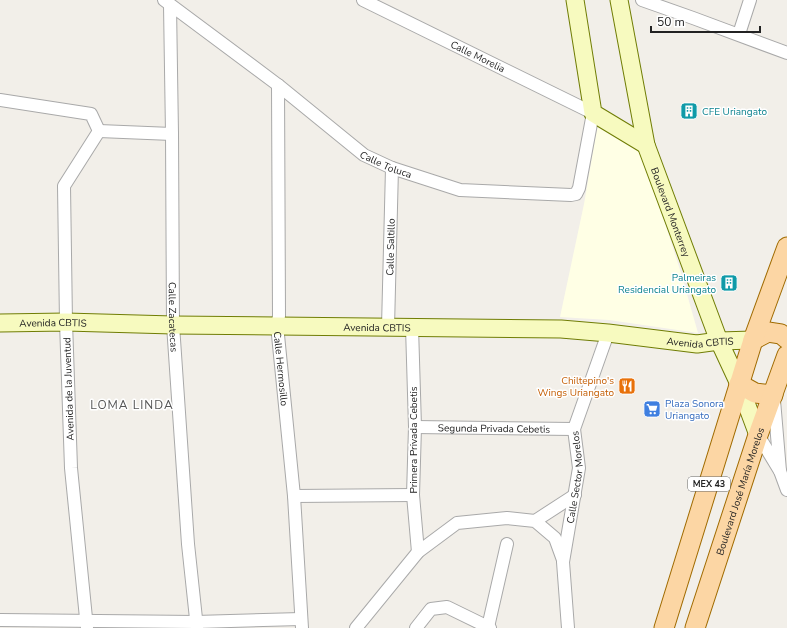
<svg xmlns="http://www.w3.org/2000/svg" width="787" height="628" viewBox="0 0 787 628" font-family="'Nunito Sans',sans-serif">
  <rect width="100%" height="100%" fill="#f2efe9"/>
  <path fill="#ffffe5" d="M598 123 640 145 681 273 698 333 609 320 560 317 584 204Z"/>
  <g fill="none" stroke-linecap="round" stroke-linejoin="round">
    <g stroke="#a9a9a9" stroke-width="14">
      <g id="street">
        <path id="s1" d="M164 0 278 85 364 155 392 168 460 190 571 195 576 194 579 188 593 113 363 0"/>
        <path d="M642 0 693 18 787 53"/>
        <path id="s2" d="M170 5 172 134 173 325 188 544 197 628"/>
        <path d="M739 34 750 0"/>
        <path id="s3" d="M278 85 279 316 277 325 294 496 302 628"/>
        <path d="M0 100 91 114 99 131"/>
        <path d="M99 131 172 134"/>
        <path id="s4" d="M388 327 392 168"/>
        <path d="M412 327 415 427 413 495 418 552"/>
        <path d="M774 400 780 471"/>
        <path id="s5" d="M415 427 574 429"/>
        <path d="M758 435 780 471 787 490"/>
        <path d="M294 496 413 495"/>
        <path d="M535 521 575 495"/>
        <path d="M0 620 196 622 301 619"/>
        <path d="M488 627 507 544"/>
        <path d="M87 628 71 468 66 322 64 186 99 131"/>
        <path d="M356 628 418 552 457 523 507 518 535 521 555 538 563 560"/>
        <path d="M416 628 431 609 447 607 490 628"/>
        <path id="s6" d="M568 628 563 562 579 468 574 429 608 333"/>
      </g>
    </g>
    <g stroke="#707d05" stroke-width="19">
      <g id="secondary">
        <path d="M575 0 593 113 646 145"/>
        <path id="s7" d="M619 0 646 145 719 341 739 384 758 435"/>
        <path id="s8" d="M0 323 66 322 173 325 561 329 608 333 697 344 719 341 753 340"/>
      </g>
    </g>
    <g stroke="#a06b00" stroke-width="21">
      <g id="primary">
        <path d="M753 340 768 332 781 334 787 339"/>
        <path d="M739 384 755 393 773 395"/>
        <path d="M664 628 753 340 787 247"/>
        <path id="s9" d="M695 628 758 435 787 355"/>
      </g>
    </g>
    <use href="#street" stroke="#fff" stroke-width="12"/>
    <use href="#secondary" stroke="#f7fabf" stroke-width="17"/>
    <use href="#primary" stroke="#fcd6a4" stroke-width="19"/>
  </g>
  <defs>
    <g id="building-square" transform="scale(0.9)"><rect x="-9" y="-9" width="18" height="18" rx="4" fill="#0f9aa8" stroke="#fff"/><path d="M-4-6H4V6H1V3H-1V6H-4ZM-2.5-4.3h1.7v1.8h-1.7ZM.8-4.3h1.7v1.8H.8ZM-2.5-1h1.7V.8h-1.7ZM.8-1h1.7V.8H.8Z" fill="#fff"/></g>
    <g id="restaurant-square" transform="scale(0.9)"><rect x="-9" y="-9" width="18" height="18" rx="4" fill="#e8710a" stroke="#fff"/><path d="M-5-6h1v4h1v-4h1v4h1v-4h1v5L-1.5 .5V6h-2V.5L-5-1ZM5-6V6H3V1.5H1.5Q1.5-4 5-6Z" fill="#fff"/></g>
    <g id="supermarket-square" transform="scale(0.9)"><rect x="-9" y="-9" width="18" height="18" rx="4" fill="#3f7fe0" stroke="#fff"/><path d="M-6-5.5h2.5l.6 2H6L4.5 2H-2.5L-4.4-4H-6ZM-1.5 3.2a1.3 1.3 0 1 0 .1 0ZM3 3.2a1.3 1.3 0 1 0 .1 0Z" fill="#fff"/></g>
  </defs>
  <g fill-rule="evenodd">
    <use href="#building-square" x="689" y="111"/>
    <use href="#building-square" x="729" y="283"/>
    <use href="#restaurant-square" x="627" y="386"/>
    <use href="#supermarket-square" x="652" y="409"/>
  </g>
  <g text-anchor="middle" stroke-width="3" stroke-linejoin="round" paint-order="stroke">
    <rect fill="#fff" stroke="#646464" stroke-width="1" x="688" y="477" width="42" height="14" rx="3"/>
    <g font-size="9" font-weight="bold" fill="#222">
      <text x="709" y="487">MEX 43</text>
    </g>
    <g font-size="10" fill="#222" stroke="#fff">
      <text transform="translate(478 56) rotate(26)" y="4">Calle Morelia</text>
      <text dy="4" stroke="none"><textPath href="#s1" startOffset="277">Calle Toluca</textPath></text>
      <text dy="4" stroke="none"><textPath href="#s7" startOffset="219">Boulevard Monterrey</textPath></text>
      <text dy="4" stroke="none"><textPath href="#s4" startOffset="80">Calle Saltillo</textPath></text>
      <text dy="4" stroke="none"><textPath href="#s2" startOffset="312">Calle Zacatecas</textPath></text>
      <text dy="4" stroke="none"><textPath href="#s8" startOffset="53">Avenida CBTIS</textPath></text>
      <text dy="4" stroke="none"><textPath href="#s8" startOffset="377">Avenida CBTIS</textPath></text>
      <text dy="4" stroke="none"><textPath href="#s8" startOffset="701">Avenida CBTIS</textPath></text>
      <text dy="4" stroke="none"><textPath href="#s3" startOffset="284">Calle Hermosillo</textPath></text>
      <text transform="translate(68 389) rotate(-92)" y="4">Avenida de la Juventud</text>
      <text dy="4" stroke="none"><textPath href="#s5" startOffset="79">Segunda Privada Cebetis</textPath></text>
      <text transform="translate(413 440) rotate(-90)" y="4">Primera Privada Cebetis</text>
      <text dy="4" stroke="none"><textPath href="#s6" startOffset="152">Calle Sector Morelos</textPath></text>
      <text dy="4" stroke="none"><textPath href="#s9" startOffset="144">Boulevard José María Morelos</textPath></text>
    </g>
    <g font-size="10" fill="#0d838f" stroke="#fff" text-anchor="start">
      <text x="702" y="115">CFE Uriangato</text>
      <text x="716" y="281" text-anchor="end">Palmeiras<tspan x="716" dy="12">Residencial Uriangato</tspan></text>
    </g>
    <g font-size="10" fill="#c56008" stroke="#fff" text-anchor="end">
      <text x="614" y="384">Chiltepino's<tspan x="614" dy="12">Wings Uriangato</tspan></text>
    </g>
    <g font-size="10" fill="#366cbe" stroke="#fff" text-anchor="start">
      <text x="665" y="407">Plaza Sonora<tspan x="665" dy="12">Uriangato</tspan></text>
    </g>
    <g font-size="12" letter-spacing="1" fill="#555" stroke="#fff">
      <text x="132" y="409">LOMA LINDA</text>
    </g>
  </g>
  <path d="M651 26v6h109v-6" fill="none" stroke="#222222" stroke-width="2"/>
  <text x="657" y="26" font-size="12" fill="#222222" stroke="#ffffff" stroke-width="3" paint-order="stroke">50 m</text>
</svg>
